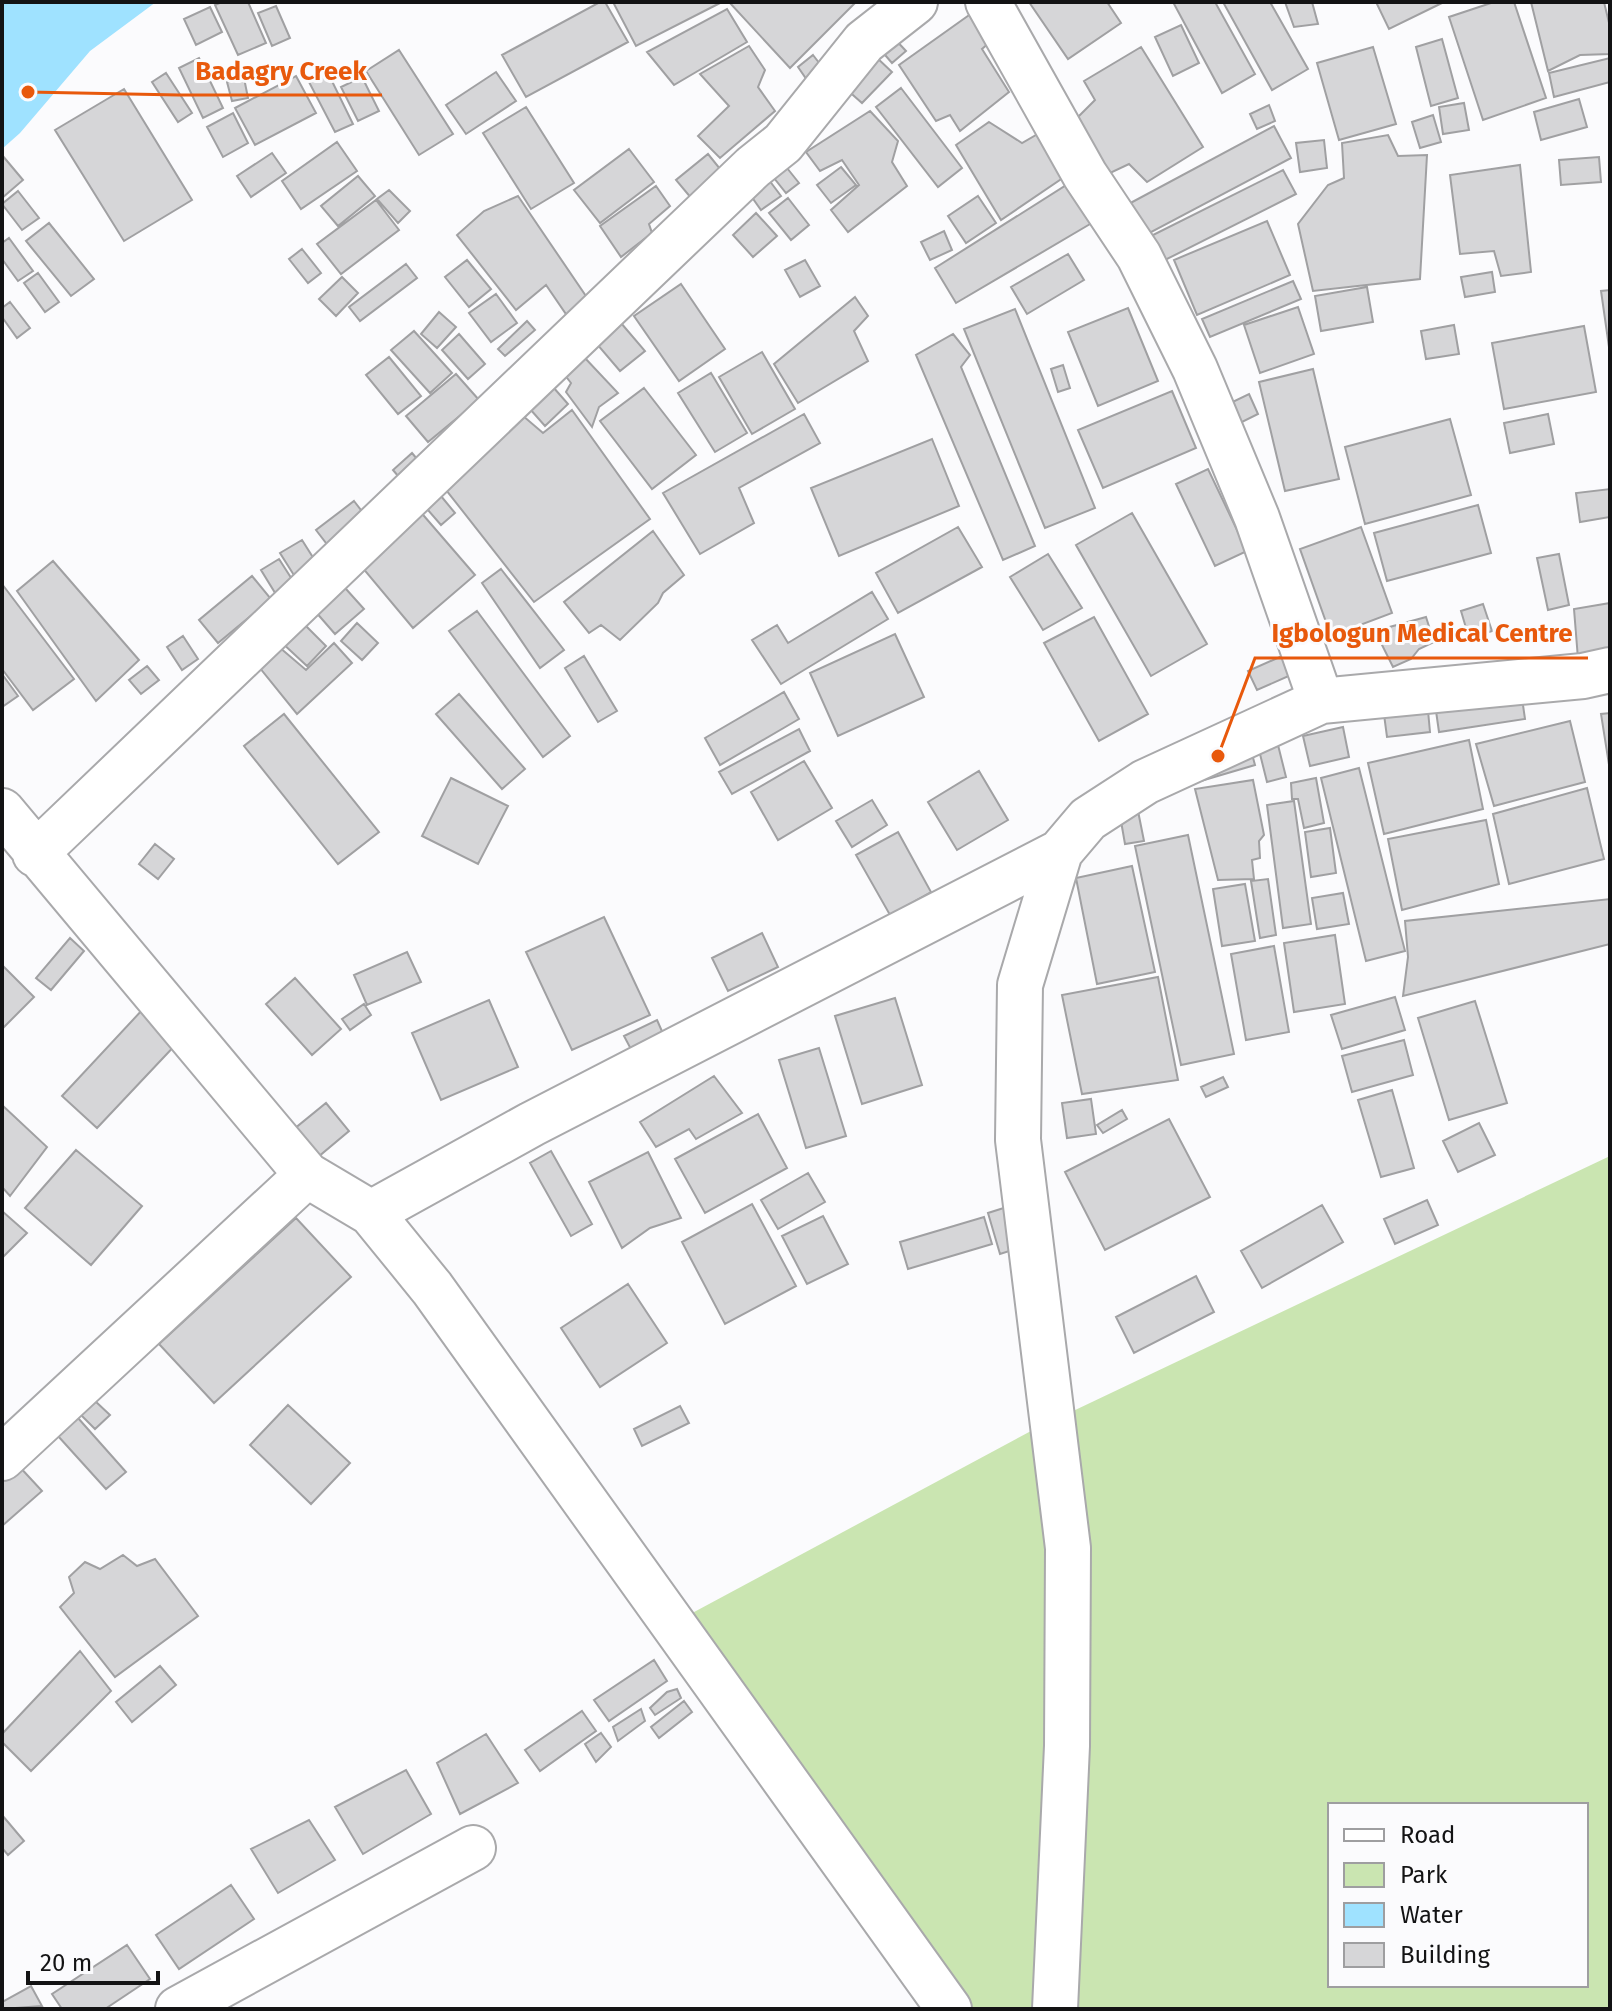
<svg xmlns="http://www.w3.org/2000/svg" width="1612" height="2011" viewBox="0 0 1612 2011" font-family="'Fira Sans',sans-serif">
  <rect width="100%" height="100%" fill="#fbfbfd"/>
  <path fill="#cae5b1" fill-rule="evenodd" d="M1610 1156V2009H924L655 1633 1031 1431ZM1330 1805H1586V1985H1330Z"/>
  <path fill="#9fe2ff" d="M2 2H156L90 51 20 133 2 149Z"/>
  <path fill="#d6d6d8" stroke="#a0a0a2" stroke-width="2" d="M222 2H248L266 43 238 55 215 5Z
    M600 2H605L628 42 526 97 502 55Z
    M613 2H722L636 46Z
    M729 2H856L790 68Z
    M1029 2H1107L1121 23 1068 59Z
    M1173 2H1215L1255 74 1222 93Z
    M1223 2H1270L1308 69 1272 90Z
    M1285 2H1312L1318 24 1294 27Z
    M1376 2H1444L1389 29Z
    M1494 2H1514L1546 98 1483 120 1449 17Z
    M1531 2H1604L1610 27V54L1580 55 1548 71Z
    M276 6 290 38 272 46 258 13Z
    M210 7 222 32 196 45 184 19Z
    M727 9 747 42 674 85 647 52Z
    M972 13 997 36 982 49 1009 92 960 131 950 115 936 121 899 65Z
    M1181 25 1199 63 1173 76 1155 37Z
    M892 36 906 51 892 63 879 48Z
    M1442 39 1458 98 1431 106 1416 47Z
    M749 46 765 70 758 87 775 111 720 158 698 136 729 106 700 74Z
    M1141 47 1203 147 1147 182 1129 164 1108 174 1077 118 1095 100 1084 81Z
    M1373 47 1396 124 1339 140 1317 63Z
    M399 50 453 134 419 155 366 71Z
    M813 55 823 68 807 80 798 67Z
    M875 56 892 72 862 103 845 88Z
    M199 58 223 108 203 118 179 68Z
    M1610 58V82L1554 97 1549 73Z
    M496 72 516 101 466 134 446 105Z
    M166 73 192 113 178 122 152 82Z
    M328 73 353 124 335 132 309 82Z
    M296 76 316 113 255 145 235 108Z
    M362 77 379 111 358 121 341 87Z
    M244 78 248 98 232 101 227 82Z
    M901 88 962 168 938 187 876 107Z
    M124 89 192 200 124 241 55 130Z
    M1579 99 1587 127 1541 140 1534 112Z
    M1464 103 1469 130 1443 134 1439 107Z
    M1269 105 1275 121 1257 129 1250 114Z
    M526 107 574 183 531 209 483 133Z
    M870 111 898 141 892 162 907 186 848 232 831 210 859 185 842 160 820 171 806 152Z
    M233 113 248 143 223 157 207 127Z
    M1433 115 1441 142 1420 148 1412 122Z
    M989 122 1022 143 1048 128 1076 169 1001 220 956 145Z
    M1274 126 1291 158 1140 238 1123 207Z
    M1388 135 1398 156 1427 155 1420 279 1313 291 1298 224 1328 185 1344 178 1342 143Z
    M1324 140 1327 168 1300 172 1296 143Z
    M337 142 357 171 301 209 282 181Z
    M629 149 654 182 600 223 574 190Z
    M272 153 286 173 251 197 237 176Z
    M708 154 729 180 697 205 676 180Z
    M2 155 23 180 2 198Z
    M1599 157 1601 182 1561 185 1559 160Z
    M783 163 799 183 786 193 770 173Z
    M1520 165 1531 272 1501 276 1494 251 1460 254 1450 175Z
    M841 167 856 185 831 203 817 185Z
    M1283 170 1296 194 1161 262 1149 237Z
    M763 172 781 196 761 210 744 186Z
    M358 176 375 196 338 226 321 206Z
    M1079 177 1102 217 956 303 935 268Z
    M656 186 670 206 649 224 652 233 621 257 600 226Z
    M389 190 410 211 398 223 377 199Z
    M18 191 39 218 22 230 2 204Z
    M518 196 590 302 568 317 546 285 516 310 457 235 484 211Z
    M978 196 996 223 966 243 948 216Z
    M788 198 809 225 791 240 769 213Z
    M376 200 399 230 341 274 317 244Z
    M756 213 777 236 753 257 733 235Z
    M1267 221 1290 275 1197 315 1174 260Z
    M49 223 94 279 71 296 26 241Z
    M944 231 952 250 930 260 921 242Z
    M9 238 33 271 18 281 2 259V243Z
    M302 249 321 273 308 283 289 259Z
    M1068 254 1084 280 1027 314 1011 287Z
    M467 260 491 289 469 307 445 277Z
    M805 260 820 286 800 297 785 270Z
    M406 264 417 278 360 321 349 307Z
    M1492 272 1495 292 1465 297 1461 277Z
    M38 273 59 302 45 312 24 283Z
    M342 277 358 293 336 316 319 299Z
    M1293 281 1301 299 1210 337 1202 319Z
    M681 284 725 349 679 381 634 316Z
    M1367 287 1373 322 1321 331 1315 296Z
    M1610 290V354L1601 291Z
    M496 294 517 323 491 342 469 313Z
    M855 297 868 316 854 331 868 361 798 403 774 364Z
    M10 302 30 328 17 338 2 317V308Z
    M1298 307 1314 354 1260 373 1244 325Z
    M1128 308 1158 381 1098 406 1068 332Z
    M1015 309 1095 508 1045 528 964 329Z
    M439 312 456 327 437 348 421 334Z
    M527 321 535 330 505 356 498 349Z
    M621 323 645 351 620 371 596 343Z
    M1454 325 1459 354 1426 359 1421 331Z
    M1584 326 1596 392 1504 409 1492 343Z
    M414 331 452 373 430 393 391 350Z
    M459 334 485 364 468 379 442 350Z
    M953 334 970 355 961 367 1035 546 1003 560 916 355Z
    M762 352 795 409 752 434 719 377Z
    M389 357 421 396 398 414 366 375Z
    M584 357 618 393 599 407 592 427 566 392 571 383 564 374Z
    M1063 365 1070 388 1058 392 1051 369Z
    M1313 369 1339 479 1285 491 1259 382Z
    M711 373 747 433 715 452 678 393Z
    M456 374 479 400 428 442 406 416Z
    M553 387 568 404 545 426 530 409Z
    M644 388 696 455 652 489 600 421Z
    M1172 391 1196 448 1103 488 1078 430Z
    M1249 394 1258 414 1230 428 1220 408Z
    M572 410 650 519 534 602 443 486 522 415 543 433Z
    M804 414 820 443 739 488 754 523 700 554 663 493Z
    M1548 414 1554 444 1510 453 1504 423Z
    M1450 419 1471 495 1365 524 1345 447Z
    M932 439 959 506 839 556 811 488Z
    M412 453 428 472 409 489 393 470Z
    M1208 469 1247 551 1215 566 1176 484Z
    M1610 489V517L1580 522 1576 493Z
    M436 490 455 513 441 525 421 502Z
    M354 501 371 523 333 552 316 530Z
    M1478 505 1491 553 1387 581 1374 533Z
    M418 509 475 575 413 628 356 560Z
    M1132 513 1207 644 1151 676 1076 545Z
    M958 527 982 567 898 613 876 573Z
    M1361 527 1392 613 1331 636 1300 549Z
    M653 531 684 575 663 593 658 603 620 640 601 625 589 633 564 602Z
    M302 540 319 567 297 580 280 553Z
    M1048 554 1082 608 1043 630 1010 577Z
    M1559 554 1569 605 1548 610 1537 558Z
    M279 559 295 584 277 596 261 570Z
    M53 561 139 660 96 701 17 591Z
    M501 569 564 650 540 668 482 583Z
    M252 576 271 599 218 643 199 620Z
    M337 579 364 609 335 634 308 603Z
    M2 584 74 679 33 710 2 669Z
    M872 592 888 619 781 684 752 640 777 625 788 643Z
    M1610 603V655L1578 659 1574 609Z
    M1483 604 1492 631 1469 638 1461 611Z
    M477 611 570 736 543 757 449 631Z
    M1094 617 1148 714 1099 741 1044 643Z
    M1426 617 1434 642 1419 649 1411 659 1393 667 1375 631Z
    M300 620 326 646 307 666 280 641Z
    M357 623 378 643 362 660 341 641Z
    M895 634 924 697 838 736 810 673Z
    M183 636 198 659 182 670 167 647Z
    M272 641 306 670 334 643 352 663 297 714 251 657Z
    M584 656 617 711 598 722 565 668Z
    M1282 656 1291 675 1257 690 1248 671Z
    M147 666 159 680 141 694 129 680Z
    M2 674 18 696 2 707Z
    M1521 691 1525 719 1439 732 1435 704Z
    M784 692 799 719 720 765 705 738Z
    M459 694 525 769 502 789 436 714Z
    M1427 700 1430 732 1387 737 1383 707Z
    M1610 713V771L1601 714Z
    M284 714 379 832 338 864 244 746Z
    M1570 721 1585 782 1494 806 1476 744Z
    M1343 727 1349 757 1310 766 1303 736Z
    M799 729 810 751 732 794 719 772Z
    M1469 740 1483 809 1384 834 1368 763Z
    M1278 745 1286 777 1267 782 1259 750Z
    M1252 754 1255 765 1177 788Z
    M804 761 832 808 778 840 751 792Z
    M1359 768 1405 951 1366 961 1321 778Z
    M979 771 1008 820 957 850 928 802Z
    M451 778 508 806 478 864 422 836Z
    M1316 778 1324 823 1304 828 1298 799H1292L1291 783Z
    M1253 780 1264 835 1259 841 1260 858 1252 860 1254 879 1218 880 1195 789Z
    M1587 788 1604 859 1509 884 1493 814Z
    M872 800 887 825 852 847 836 821Z
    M1136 801 1144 841 1125 844 1118 804Z
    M1294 801 1311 924 1283 928 1267 805Z
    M1486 820 1499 884 1402 910 1388 839Z
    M1330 828 1336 873 1311 877 1305 832Z
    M898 832 931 892 890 915 856 855Z
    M1188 835 1234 1054 1181 1065 1135 846Z
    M155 844 174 859 158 879 139 864Z
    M1132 866 1155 972 1097 984 1076 878Z
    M1268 879 1276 935 1260 938 1251 881Z
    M1245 884 1255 941 1222 946 1213 889Z
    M1343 893 1349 924 1317 929 1312 898Z
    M1610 899V944L1403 996 1408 957 1405 921Z
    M604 917 650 1015 572 1050 526 952Z
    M762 933 778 967 728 991 712 958Z
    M1335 935 1345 1004 1294 1012 1284 943Z
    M70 938 84 951 51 990 36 978Z
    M1274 946 1289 1032 1246 1040 1231 954Z
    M407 952 421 982 367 1005 354 975Z
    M2 965 34 997 2 1029Z
    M1158 977 1178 1080 1082 1094 1062 995Z
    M295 978 341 1029 312 1055 266 1004Z
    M1395 997 1405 1030 1342 1049 1331 1015Z
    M895 998 922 1085 862 1104 835 1016Z
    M489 1000 518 1067 441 1100 412 1033Z
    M1475 1001 1507 1103 1449 1120 1418 1018Z
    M364 1004 371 1015 350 1030 342 1019Z
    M144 1008 180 1040 97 1128 62 1096Z
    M657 1020 665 1038 633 1053 624 1036Z
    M1404 1040 1413 1075 1352 1092 1342 1056Z
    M819 1048 846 1136 806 1148 779 1060Z
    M714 1076 742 1113 696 1139 689 1129 656 1147 640 1122Z
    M1223 1077 1228 1087 1206 1097 1201 1087Z
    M1392 1090 1414 1168 1381 1177 1358 1100Z
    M1091 1099 1096 1134 1067 1138 1062 1103Z
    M326 1103 349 1131 312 1162 288 1134Z
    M2 1105 47 1147 10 1196 2 1187Z
    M1122 1110 1127 1119 1103 1133 1097 1125Z
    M758 1114 787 1168 705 1213 675 1159Z
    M1169 1119 1210 1197 1105 1250 1065 1172Z
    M1479 1123 1495 1155 1458 1172 1443 1141Z
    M76 1150 142 1206 91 1265 25 1208Z
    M551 1151 592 1224 571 1236 530 1163Z
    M648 1152 681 1218 650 1228 622 1248 589 1182Z
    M808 1173 825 1202 778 1229 761 1200Z
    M1427 1200 1438 1225 1395 1244 1384 1219Z
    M752 1204 796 1286 725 1324 682 1242Z
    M1013 1205 1025 1246 1000 1254 988 1213Z
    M1322 1205 1343 1242 1262 1288 1241 1251Z
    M2 1211 27 1233 2 1258Z
    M823 1216 848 1264 807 1284 782 1236Z
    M984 1217 992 1244 908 1269 900 1242Z
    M296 1218 351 1277 214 1403 159 1344Z
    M1196 1276 1214 1312 1134 1353 1116 1317Z
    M628 1284 667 1343 600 1387 561 1328Z
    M94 1400 110 1415 95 1429 80 1414Z
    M288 1405 350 1463 311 1504 250 1445Z
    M680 1406 689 1423 642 1446 634 1429Z
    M78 1418 126 1472 106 1489 58 1436Z
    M17 1464 42 1491 2 1526V1477Z
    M123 1555 137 1566 155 1559 198 1616 115 1677 60 1607 74 1593 69 1577 85 1562 100 1569Z
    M80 1651 111 1691 31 1771 2 1742V1734Z
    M654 1660 667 1681 609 1721 594 1700Z
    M160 1666 176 1685 132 1722 116 1702Z
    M677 1689 681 1698 655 1715 650 1708 667 1692Z
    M684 1701 692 1712 659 1738 651 1727Z
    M641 1709 645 1721 618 1741 613 1727Z
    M582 1711 596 1731 540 1771 525 1750Z
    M601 1733 611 1747 596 1762 585 1744Z
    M486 1734 518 1783 460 1814 437 1763Z
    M406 1770 431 1814 363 1854 335 1807Z
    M2 1815 24 1841 8 1855 2 1848Z
    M309 1820 335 1860 278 1893 251 1849Z
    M231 1885 254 1919 179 1969 156 1935Z
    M127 1945 150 1979 105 2009H62L52 1994Z
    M31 1986 42 2006 2 2009V2002Z"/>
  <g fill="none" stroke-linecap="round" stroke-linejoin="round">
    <g stroke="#a9a9ab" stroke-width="48">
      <path id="minor" d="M988 2 1085 175 1139 256 1195 369 1257 518 1321 701
        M2 811 307 1175 371 1213 432 1288 949 2009
        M35 854 753 167 783 143 864 42 915 2
        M371 1213 532 1124 1060 852
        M2 1458 307 1175
        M178 2009 473 1848
        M1055 2009 1067 1746 1068 1548 1018 1140 1020 985 1060 852 1088 819 1145 782 1321 701 1583 676 1610 670"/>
    </g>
    <use href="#minor" stroke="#fff" stroke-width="44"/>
  </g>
  <path fill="none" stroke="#e8590c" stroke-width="3" d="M28 92L179 95H382M1218 756L1255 658H1588"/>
  <g fill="#e8590c" stroke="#fbfbfd" stroke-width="3">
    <circle cx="28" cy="92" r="8"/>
    <circle cx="1218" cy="756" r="8"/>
  </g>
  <g font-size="26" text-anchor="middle" font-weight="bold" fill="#e8590c" stroke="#fbfbfd" stroke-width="6" stroke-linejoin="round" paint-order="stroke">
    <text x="281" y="80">Badagry Creek</text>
    <text x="1422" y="642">Igbologun Medical Centre</text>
  </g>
  <rect width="1612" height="2011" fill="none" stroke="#131314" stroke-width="8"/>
  <rect x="1328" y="1803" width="260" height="184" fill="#fbfbfd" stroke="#9e9ea0" stroke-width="2"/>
  <rect x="1344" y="1829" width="40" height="12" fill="#ffffff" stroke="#9e9ea0" stroke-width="2"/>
  <text x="1400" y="1843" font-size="24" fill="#131314">Road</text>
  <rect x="1344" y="1863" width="40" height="24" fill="#cae5b1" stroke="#9e9ea0" stroke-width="2"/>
  <text x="1400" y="1883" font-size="24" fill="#131314">Park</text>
  <rect x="1344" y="1903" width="40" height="24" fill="#9fe2ff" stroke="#9e9ea0" stroke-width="2"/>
  <text x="1400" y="1923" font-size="24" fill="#131314">Water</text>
  <rect x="1344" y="1943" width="40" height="24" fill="#d6d6d8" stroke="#9e9ea0" stroke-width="2"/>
  <text x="1400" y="1963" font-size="24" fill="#131314">Building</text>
  <path d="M28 1971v12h130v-12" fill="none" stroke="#131314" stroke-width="4"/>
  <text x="40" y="1971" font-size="24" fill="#131314" stroke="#fbfbfd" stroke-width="6" paint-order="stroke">20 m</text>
</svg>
